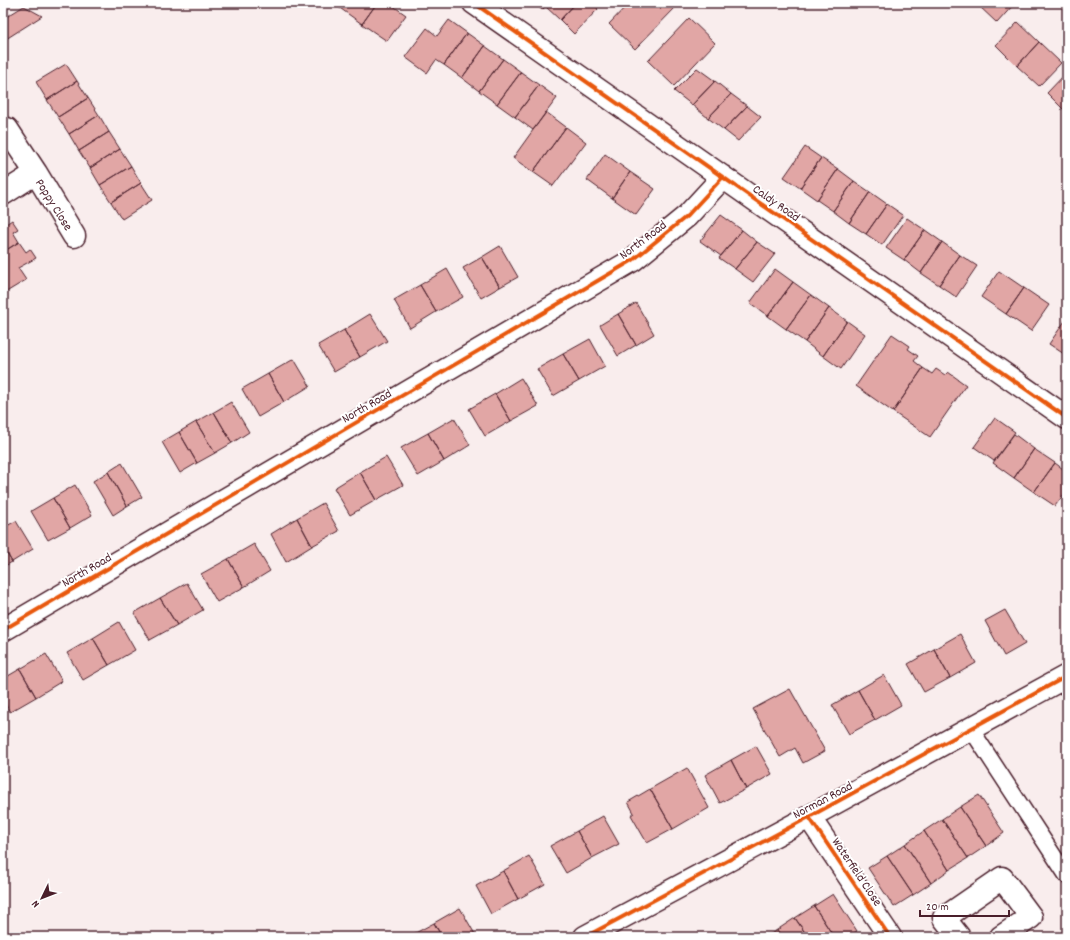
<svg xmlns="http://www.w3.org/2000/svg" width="1070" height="940" viewBox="0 0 1070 940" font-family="Dekko,sans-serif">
  <rect width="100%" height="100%" fill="#f9eded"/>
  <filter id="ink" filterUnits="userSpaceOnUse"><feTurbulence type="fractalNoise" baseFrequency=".025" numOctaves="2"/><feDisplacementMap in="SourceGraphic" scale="8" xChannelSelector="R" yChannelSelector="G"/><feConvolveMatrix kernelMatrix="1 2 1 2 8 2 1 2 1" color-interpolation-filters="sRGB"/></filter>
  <g filter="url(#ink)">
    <path fill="#e1a6a5" stroke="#4a1f2b" d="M339 3H377L362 24 337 6Z
      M377 3H389L406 15 387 41 362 24Z
      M534 3H549L542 10Z
      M549 3H576L560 20 545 6Z
      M576 3H592L598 9 574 34 560 20Z
      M629 3H673L677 6 635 49 609 24Z
      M980 3H1015L997 23 978 5Z
      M24 6 42 16 6 39 3 34V19Z
      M689 18 715 43 674 86 648 61Z
      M449 20 467 33 444 65 436 60 427 73 405 57 427 28 437 36Z
      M1018 22 1039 42 1017 66 996 45Z
      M467 33 485 46 462 78 444 65Z
      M1039 42 1061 63 1039 86 1017 66Z
      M485 46 503 59 479 91 462 78Z
      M503 59 521 72 497 104 479 91Z
      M66 64 77 81 47 100 36 82Z
      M697 68 715 81 692 105 674 91Z
      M521 72 539 85 515 117 497 104Z
      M1067 72V113L1047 93Z
      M77 81 88 98 58 117 47 100Z
      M715 81 731 94 708 118 692 105Z
      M539 85 557 98 533 130 515 117Z
      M731 94 747 106 724 130 708 118Z
      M88 98 99 115 69 134 58 117Z
      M747 106 761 117 738 141 724 130Z
      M546 112 566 127 533 172 513 158Z
      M99 115 109 132 79 151 69 134Z
      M566 127 586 142 553 186 533 172Z
      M109 132 120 149 90 168 79 151Z
      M805 147 821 158 800 188 784 177Z
      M120 149 131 166 100 185 90 168Z
      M605 154 630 172 612 198 587 180Z
      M821 158 838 169 817 200 800 188Z
      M131 166 141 183 111 202 100 185Z
      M838 169 854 181 833 211 817 200Z
      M630 172 655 189 636 215 612 198Z
      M854 181 870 192 849 223 833 211Z
      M141 183 152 200 122 219 111 202Z
      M870 192 887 204 866 234 849 223Z
      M887 204 903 215 882 245 866 234Z
      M721 215 742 230 721 256 700 241Z
      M907 218 925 230 904 260 886 248Z
      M12 220 18 229 13 232 19 242 3 252V226Z
      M742 230 757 242 735 269 719 258Z
      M925 230 942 242 921 273 904 260Z
      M19 242 26 252 30 249 36 258 18 268 26 280 3 294V252Z
      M757 242 775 254 753 282 735 269Z
      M942 242 960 255 939 285 921 273Z
      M500 246 518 277 500 287 482 257Z
      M960 255 977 266 956 297 939 285Z
      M482 257 500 287 481 298 463 268Z
      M447 269 463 297 436 312 420 285Z
      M775 269 793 282 768 316 750 303Z
      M999 271 1024 288 1006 314 981 297Z
      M793 282 811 295 786 329 768 316Z
      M420 285 436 312 410 328 394 300Z
      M1024 288 1049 305 1031 331 1006 314Z
      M811 295 829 308 805 342 786 329Z
      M636 303 654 334 636 345 618 314Z
      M829 308 847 321 823 356 805 342Z
      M370 314 387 341 360 357 344 330Z
      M618 314 636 345 618 356 600 325Z
      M1067 318V356L1049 344Z
      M847 321 865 334 841 369 823 356Z
      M344 330 360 357 334 372 318 345Z
      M892 334 910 346 908 349 918 356 914 361 923 368 893 412 856 386Z
      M590 339 605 366 579 381 563 354Z
      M563 354 579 381 553 396 537 369Z
      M294 359 310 386 284 402 268 374Z
      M923 368 932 374 936 369 945 375 948 372 966 385 930 437 893 412Z
      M268 374 284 402 258 417 242 389Z
      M521 378 538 406 511 421 495 394Z
      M495 394 511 421 485 436 469 409Z
      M231 402 249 432 232 443 214 412Z
      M214 412 232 443 215 453 196 422Z
      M454 418 470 445 444 461 428 433Z
      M995 418 1015 432 994 461 974 447Z
      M196 422 215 453 197 463 179 432Z
      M179 432 197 463 180 473 162 442Z
      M428 433 444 461 418 476 401 448Z
      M1014 434 1034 449 1014 478 993 463Z
      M1034 449 1055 463 1034 492 1014 478Z
      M386 457 403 485 376 500 360 472Z
      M122 463 142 497 127 506 108 472Z
      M1055 463 1067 472V490L1055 506 1034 492Z
      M108 472 127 506 113 515 93 481Z
      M360 472 376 500 350 515 334 488Z
      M75 485 92 515 70 528 53 498Z
      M53 498 70 528 48 540 31 511Z
      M323 503 339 531 312 546 297 518Z
      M297 518 312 546 286 562 271 534Z
      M16 521 33 549 12 562 3 547V528Z
      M254 544 270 571 244 587 228 559Z
      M3 547 12 562 3 567Z
      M228 559 244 587 217 602 201 574Z
      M187 583 203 610 177 625 160 598Z
      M160 598 177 625 150 640 134 613Z
      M1005 610 1025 644 1004 656 985 621Z
      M119 622 135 650 109 665 93 638Z
      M960 634 976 663 950 678 934 649Z
      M93 638 109 665 83 680 67 653Z
      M934 649 950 678 924 692 908 664Z
      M46 654 62 681 36 697 20 669Z
      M20 669 36 697 10 712 3 700V679Z
      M884 675 901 705 875 720 858 690Z
      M790 689 825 751 803 763 795 748 780 757 753 709Z
      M858 690 875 720 849 734 832 705Z
      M756 746 772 774 746 789 731 760Z
      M731 760 746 789 720 803 705 775Z
      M687 768 709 808 673 829 650 789Z
      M650 789 673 829 647 843 631 815 634 813 628 802Z
      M979 795 1004 833 986 846 960 807Z
      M960 807 986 846 968 858 942 819Z
      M603 816 619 844 592 858 577 831Z
      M942 819 968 858 949 870 924 831Z
      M577 831 592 858 566 873 550 846Z
      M924 831 949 870 931 883 905 844Z
      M905 844 931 883 913 895 887 856Z
      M529 856 545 884 518 899 503 871Z
      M887 856 913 895 894 907 868 868Z
      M503 871 518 899 491 914 476 886Z
      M833 894 857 931 848 937H834L814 906Z
      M814 906 834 937H808L795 918Z
      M460 908 476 936 474 937H442L434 923Z
      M795 918 808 937H782L777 930Z
      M434 923 442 937H408Z
      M777 930 782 937H766Z"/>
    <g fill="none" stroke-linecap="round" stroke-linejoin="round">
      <g stroke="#4a1f2b" stroke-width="18">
        <path id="service" d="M971 729 1067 876"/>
      </g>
      <g stroke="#4a1f2b" stroke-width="25">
        <path id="minor" d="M474 3 1067 418
          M36 173 74 236
          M3 194 36 173 7 129
          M3 630 633 260 687 216 723 177
          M809 817 890 937
          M585 937 809 817 1067 676
          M959 937 944 918 1002 878 1031 917 1001 937"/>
      </g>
      <use href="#service" stroke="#fff" stroke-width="15"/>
      <use href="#minor" stroke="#fff" stroke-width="22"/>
      <g stroke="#fff" stroke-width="6">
        <path id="cycleway" d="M474 3 1067 418
          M3 630 633 260 687 216 723 177
          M809 817 890 937
          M585 937 809 817 1067 676"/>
      </g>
      <use href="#cycleway" stroke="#e8590c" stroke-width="4"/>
    </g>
  </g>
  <g text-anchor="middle" stroke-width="4" stroke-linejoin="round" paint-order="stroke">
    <g font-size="13" fill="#4a1f2b" stroke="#fff">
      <text transform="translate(777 202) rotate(35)" y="5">Caldy Road</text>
      <text transform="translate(55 204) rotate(58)" y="5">Poppy Close</text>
      <text transform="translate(642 239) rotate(-37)" y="5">North Road</text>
      <text transform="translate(366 405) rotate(-30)" y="5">North Road</text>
      <text transform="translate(86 569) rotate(-30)" y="5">North Road</text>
      <text transform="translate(822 799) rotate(-28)" y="5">Norman Road</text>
      <text transform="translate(858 871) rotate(56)" y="5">Waterfield Close</text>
    </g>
  </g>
  <rect width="1070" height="940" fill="none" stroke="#fff" stroke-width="16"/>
  <rect x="8" y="8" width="1054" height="924" fill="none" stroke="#4a1f2b" stroke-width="1.5" filter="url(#ink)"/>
  <g transform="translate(42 898) rotate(227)" stroke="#ffffff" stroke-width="3" paint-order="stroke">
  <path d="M0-3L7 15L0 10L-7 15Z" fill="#4a1f2b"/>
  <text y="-6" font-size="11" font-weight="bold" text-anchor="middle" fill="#4a1f2b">N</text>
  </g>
  <path d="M920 910v6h89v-6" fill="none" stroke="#4a1f2b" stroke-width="2"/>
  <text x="926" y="910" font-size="12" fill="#4a1f2b" stroke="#ffffff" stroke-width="3" paint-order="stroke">20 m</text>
</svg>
